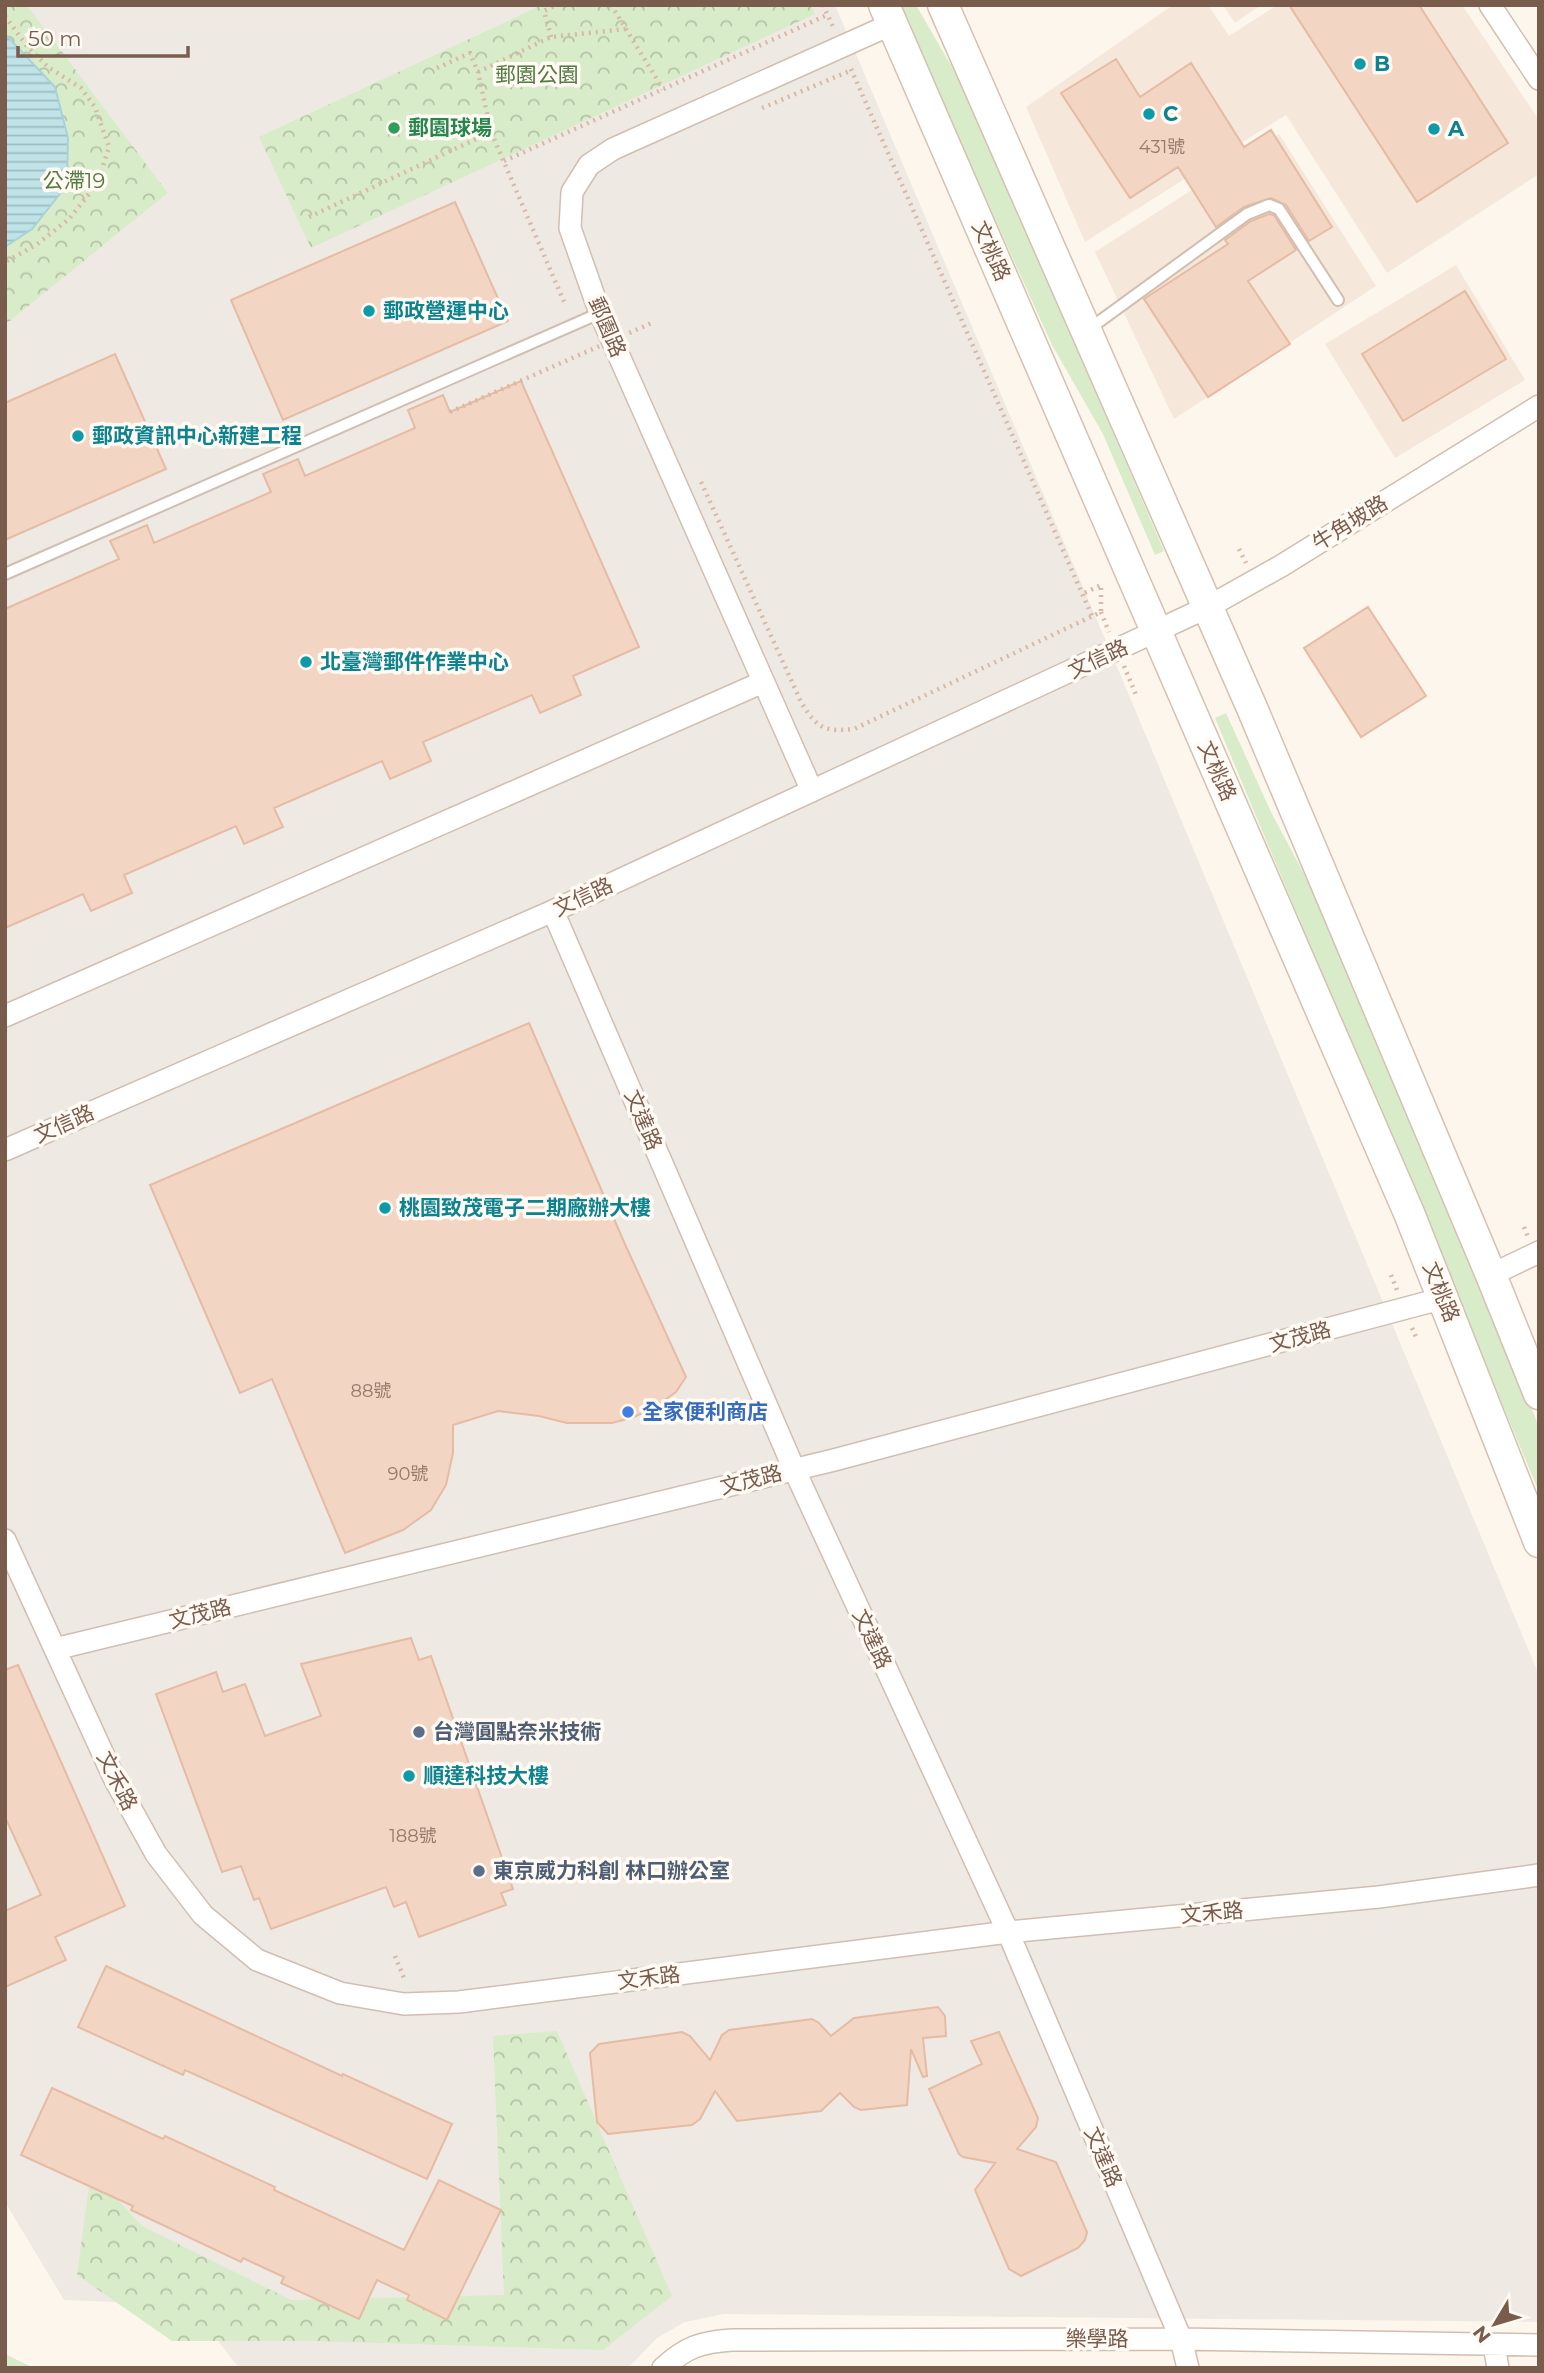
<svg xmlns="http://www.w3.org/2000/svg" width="1544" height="2373" viewBox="0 0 1544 2373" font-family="Montserrat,'Noto Sans TC',sans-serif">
  <defs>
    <pattern id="forest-crowns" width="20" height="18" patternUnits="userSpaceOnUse" patternTransform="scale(1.75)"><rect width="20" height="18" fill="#d8ecc9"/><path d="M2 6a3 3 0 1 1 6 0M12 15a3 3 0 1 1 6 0" fill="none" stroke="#b4c2a5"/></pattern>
    <pattern id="water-rules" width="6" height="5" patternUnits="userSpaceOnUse" patternTransform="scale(1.75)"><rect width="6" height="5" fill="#bfe3e8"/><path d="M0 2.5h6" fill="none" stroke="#a0bbbe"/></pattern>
  </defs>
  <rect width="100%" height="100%" fill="#fdf6ec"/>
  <path fill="#f5e8da" d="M1173 5H1208L1229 36 1277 5H1462L1539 120V174L1387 273 1286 115 1085 242 1026 107Z
    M1223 5H1261L1235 23Z
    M1279 134 1376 286 1174 419 1095 252Z
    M1456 265 1525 380 1395 458 1325 344Z
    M1076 2366 1144 2368H714L922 2367Z"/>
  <path fill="#efe9e4" d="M27 5H835L1126 688 1539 1675V2322L724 2314 685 2322 657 2338 628 2368H239L190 2305 64 2300 5 2202V325L168 193Z"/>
  <path fill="#d8ecc9" d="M898 5H916L967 93 1164 551 1155 555 1103 434 1052 345Z
    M1226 713 1272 814 1324 911 1417 1120 1539 1427V1492L1215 718Z"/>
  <path fill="url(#forest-crowns)" d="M5 5H27L168 193 5 325Z
    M542 5H811L815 14 311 248 259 137Z
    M557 2031 672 2296 603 2350 314 2341H172L77 2275 91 2171 142 2226 291 2300 504 2295 493 2036Z
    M5 2354 34 2368H5Z"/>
  <path fill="url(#water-rules)" stroke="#a5d3da" stroke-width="2" d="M5 34 55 87 68 138 67 185 32 229 5 247Z"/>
  <path fill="#f3d5c3" stroke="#e6bba3" stroke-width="2" d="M1289 5H1419L1508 143 1417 202Z
    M1116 59 1140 97 1191 63 1244 147 1271 130 1332 227 1309 241 1286 205 1271 198 1244 207 1216 227 1178 167 1130 198 1061 93Z
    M455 202 508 321 283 420 231 300Z
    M1269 214 1274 215 1296 250 1248 281 1290 344 1208 397 1144 299 1228 244 1225 240 1251 221Z
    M1465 291 1506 359 1403 421 1362 354Z
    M115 354 166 469 5 540V403Z
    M521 381 639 647 573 676 581 695 540 713 532 695 423 742 431 761 390 779 382 761 274 808 283 827 244 844 236 826 124 875 132 893 91 911 83 894 5 928V609L119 559 110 541 147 525 154 543 271 492 263 474 298 459 305 476 415 428 408 410 443 395 450 412Z
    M1368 607 1426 696 1361 737 1304 648Z
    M529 1023 624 1242 686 1377 676 1392 655 1407 634 1417 612 1423H567L539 1416 498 1411 453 1425V1453L446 1485 431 1510 403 1530 345 1553 272 1379 240 1393 150 1185Z
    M411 1638 419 1660 431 1656 513 1889 501 1893 506 1905 419 1937 406 1902 394 1907 386 1887 271 1929 259 1898 254 1900 241 1866 222 1872 156 1694 216 1672 223 1692 245 1684 265 1736 321 1716 301 1664Z
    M18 1665 125 1906 55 1937 66 1960 5 1987V1911L41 1895 5 1817V1670Z
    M106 1966 342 2076 343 2074 452 2124 427 2179 185 2070 183 2075 78 2027Z
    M938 2007 945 2016 946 2036 923 2038 927 2076 923 2077 911 2049 907 2105 861 2110 854 2107 840 2093 821 2111 737 2121 715 2091 700 2119 692 2125 608 2134 597 2122 590 2053 599 2044 682 2032 690 2036 710 2060 722 2035 729 2030 812 2019 819 2023 831 2036 854 2018Z
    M999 2032 1038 2118 1036 2127 1017 2149 1056 2162 1087 2232 1085 2240 1078 2248 1021 2276 1009 2269 975 2190 995 2163 963 2157 959 2154 929 2089 982 2064 971 2041Z
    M52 2088 163 2139 165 2136 275 2187 274 2190 404 2250 439 2180 501 2210 447 2320 407 2300 409 2295 377 2280 359 2319 281 2283 284 2277 243 2258 241 2262 131 2210 133 2206 21 2155Z"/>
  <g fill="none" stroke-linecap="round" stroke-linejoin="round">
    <g stroke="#d1beb0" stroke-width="14">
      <path id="lane" d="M1089 329 1247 214 1269 205 1279 209 1338 300
        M5 574 600 313"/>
    </g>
    <g stroke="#d1beb0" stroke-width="24">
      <path id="street" d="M1490 5 1539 79
        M812 791 600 313 570 228 572 192 589 165 613 149 892 24
        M553 911 794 1469 1008 1932 1181 2339 1188 2368
        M5 1016 763 682
        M5 1150 553 911 1208 607 1281 566 1539 406
        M1491 1275 1539 1252
        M5 1540 115 1780 156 1854 203 1915 257 1960 340 1993 404 2004 459 2002 1008 1932 1379 1897 1539 1875
        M55 1649 834 1460 1444 1298
        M1494 2345 1498 2368
        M663 2368C686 2347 701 2342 732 2340L1181 2339 1539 2345"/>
    </g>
    <g stroke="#d6c0b0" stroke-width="33">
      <path id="secondary" d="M884 5 1409 1213 1539 1542
        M943 5 1252 708 1491 1275 1539 1394"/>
    </g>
    <path stroke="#d9b8a5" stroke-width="4.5" stroke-dasharray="2 5" stroke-linecap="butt" d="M611 5 663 89
      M823 5 834 29
      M5 16 26 45 48 67 81 88 95 107 109 147 97 184 69 219 36 245 5 262
      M551 37 544 11 556 5
      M437 68 470 53 478 72 491 132 565 304
      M851 69 1092 616
      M478 72 551 37 626 29
      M762 108 852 70
      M504 161 827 15
      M309 217 491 132
      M701 482 802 704C818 729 825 732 854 729L1101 612V585L1082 594
      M1239 549 1246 563
      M1101 612 1109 632
      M1124 666 1137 697
      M1524 1227 1528 1237
      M1391 1275 1397 1290
      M1412 1328 1416 1337
      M395 1956 404 1978"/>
    <use href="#lane" stroke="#fff" stroke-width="10"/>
    <use href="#street" stroke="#fff" stroke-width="21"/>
    <use href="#secondary" stroke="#fff" stroke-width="30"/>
    <path stroke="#d9b8a5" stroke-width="4.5" stroke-dasharray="2 5" stroke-linecap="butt" d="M450 412 654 322"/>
  </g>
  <g fill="#0f9aa8" stroke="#fffaf3" stroke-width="2.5">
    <circle cx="1360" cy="64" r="7"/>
    <circle cx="1149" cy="114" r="7"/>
    <circle cx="1434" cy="129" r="7"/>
    <circle cx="369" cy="311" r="7"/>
    <circle cx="78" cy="436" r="7"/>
    <circle cx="306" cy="662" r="7"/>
    <circle cx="385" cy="1208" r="7"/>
    <circle cx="409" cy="1776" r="7"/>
  </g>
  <circle fill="#2e9e5b" stroke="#fffaf3" stroke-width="2.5" cx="394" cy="128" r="7"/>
  <circle fill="#3f7fe0" stroke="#fffaf3" stroke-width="2.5" cx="628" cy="1412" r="7"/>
  <g fill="#5c6f8a" stroke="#fffaf3" stroke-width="2.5">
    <circle cx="419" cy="1732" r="7"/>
    <circle cx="479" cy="1871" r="7"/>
  </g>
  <g text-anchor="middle" stroke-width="7" stroke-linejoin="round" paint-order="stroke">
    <g font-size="18" fill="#987a6a">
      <text x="1162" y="153">431號</text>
      <text x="371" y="1397">88號</text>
      <text x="408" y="1480">90號</text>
      <text x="413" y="1842">188號</text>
    </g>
    <g font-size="21" font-weight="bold" fill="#0d838f" stroke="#fffaf3" text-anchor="start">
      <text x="1374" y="71">B</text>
      <text x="1163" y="121">C</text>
      <text x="1448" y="136">A</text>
      <text x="383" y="318">郵政營運中心</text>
      <text x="92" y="443">郵政資訊中心新建工程</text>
      <text x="320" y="669">北臺灣郵件作業中心</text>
      <text x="399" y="1215">桃園致茂電子二期廠辦大樓</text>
      <text x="423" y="1783">順達科技大樓</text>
    </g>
    <g font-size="21" fill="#537a41" stroke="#fffaf3">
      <text x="537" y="82">郵園公園</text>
      <text x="74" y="188">公滯19</text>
    </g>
    <g font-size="21" font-weight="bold" fill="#27864d" stroke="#fffaf3" text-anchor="start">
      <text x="408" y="135">郵園球場</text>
    </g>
    <g font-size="21" fill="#7a5c4d" stroke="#fffaf3">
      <text transform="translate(991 251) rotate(66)" y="7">文桃路</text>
      <text transform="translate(607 327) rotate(67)" y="7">郵園路</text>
      <text transform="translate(1350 523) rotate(-32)" y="7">牛角坡路</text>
      <text transform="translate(1098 659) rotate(-25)" y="7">文信路</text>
      <text transform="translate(1217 771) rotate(66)" y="7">文桃路</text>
      <text transform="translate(583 897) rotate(-25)" y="7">文信路</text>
      <text transform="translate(643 1120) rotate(67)" y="7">文達路</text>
      <text transform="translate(64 1124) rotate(-24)" y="7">文信路</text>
      <text transform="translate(1441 1292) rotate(68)" y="7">文桃路</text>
      <text transform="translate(1300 1337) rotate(-15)" y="7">文茂路</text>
      <text transform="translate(751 1480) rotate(-14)" y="7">文茂路</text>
      <text transform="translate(200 1614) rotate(-14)" y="7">文茂路</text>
      <text transform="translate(872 1639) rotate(65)" y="7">文達路</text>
      <text transform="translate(117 1781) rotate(63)" y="7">文禾路</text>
      <text transform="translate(1212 1913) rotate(-5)" y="7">文禾路</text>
      <text transform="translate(649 1978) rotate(-7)" y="7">文禾路</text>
      <text transform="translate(1103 2157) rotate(67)" y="7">文達路</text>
      <text x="1097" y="2346">樂學路</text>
    </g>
    <g font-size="21" font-weight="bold" fill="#366cbe" stroke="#fffaf3" text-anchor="start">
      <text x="642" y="1419">全家便利商店</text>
    </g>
    <g font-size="21" font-weight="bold" fill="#4e5e75" stroke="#fffaf3" text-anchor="start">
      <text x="433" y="1739">台灣圓點奈米技術</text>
      <text x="493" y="1878">東京威力科創 林口辦公室</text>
    </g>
  </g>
  <rect width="1544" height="2373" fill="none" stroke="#7a5c4d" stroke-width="14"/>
  <g transform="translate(1495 2324) rotate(232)" stroke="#fffaf3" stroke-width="5" paint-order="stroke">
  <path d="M0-5L12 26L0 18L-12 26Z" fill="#7a5c4d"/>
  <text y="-10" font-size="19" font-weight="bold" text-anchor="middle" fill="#7a5c4d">N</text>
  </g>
  <path d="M18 46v10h170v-10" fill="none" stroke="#7a5c4d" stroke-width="3.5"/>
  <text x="28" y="46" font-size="21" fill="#7a5c4d" stroke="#fffaf3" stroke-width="5" paint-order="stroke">50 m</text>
</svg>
